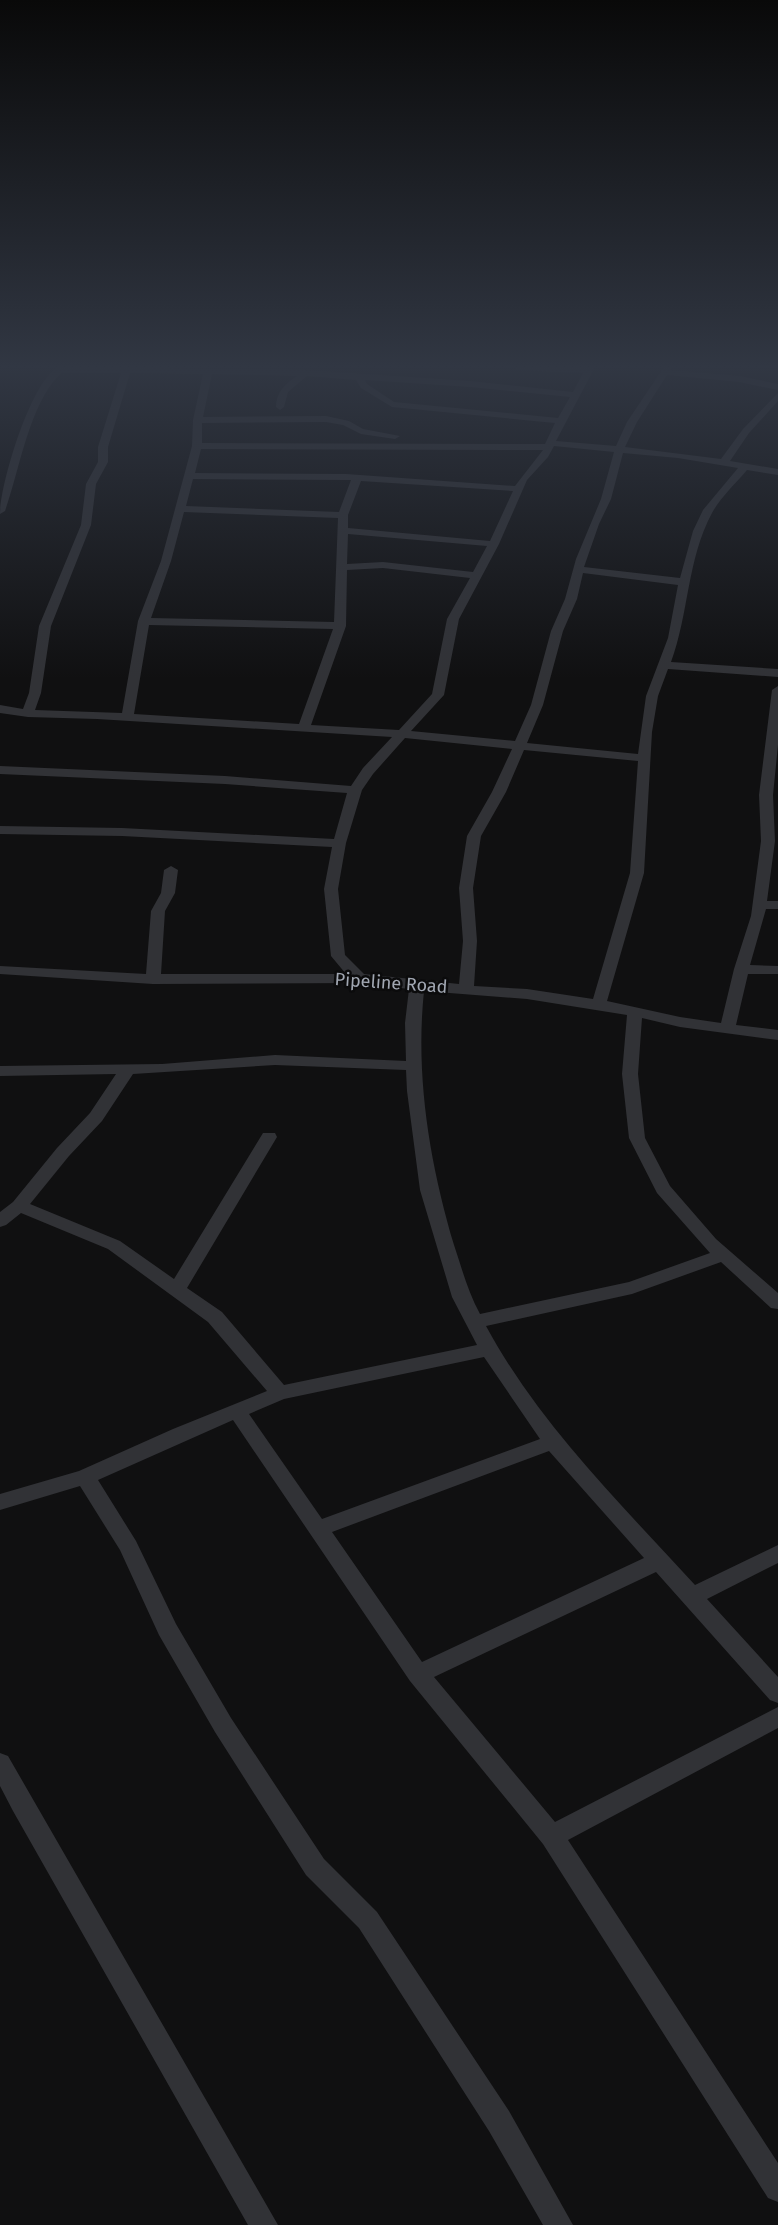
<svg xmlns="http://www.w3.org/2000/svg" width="778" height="2225" viewBox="0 0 778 2225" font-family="'Fira Sans',sans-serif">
  <rect width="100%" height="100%" fill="#101011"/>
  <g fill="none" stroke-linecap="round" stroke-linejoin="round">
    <path fill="#313236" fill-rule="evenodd" d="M59 367 306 370 470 381 573 392 583 373 517 370 513 367H595L556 441 616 446 627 422 664 367H672L670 370 740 376 778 384V390L739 382 667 375 637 422 625 447 721 459 743 429 778 393V401L749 433 730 461 778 469V475L747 470C736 483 720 498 712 513 687 559 689 614 671 662L778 669V677L668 669 658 696 652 732 644 873 607 1001 680 1017 721 1023 734 969 751 916 761 841 759 795 772 690 778 686V745L773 795 775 841 767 901H778V909H766L750 965 778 966V974H748L736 1025 778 1030V1040L680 1027 642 1018 638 1074 645 1138 670 1186 716 1239 778 1293V1309L771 1308 721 1262 632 1294 486 1326C539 1424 620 1503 695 1585L778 1545V1563L707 1599 778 1677V1703L770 1700 656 1572 434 1677 555 1822 778 1707V1728L568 1840 778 2163V2202L768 2198 543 1844 410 1681 233 1420 98 1480 136 1541 176 1624 231 1718 324 1859 377 1912 509 2111 573 2225H543L489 2131 359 1928 306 1875 215 1732 159 1635 120 1550 80 1486 0 1510V1494L79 1471 173 1429 267 1391 208 1322 108 1249 21 1213 6 1225 0 1227V1212L13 1202 57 1148 90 1113 116 1074 0 1076V1066L162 1064 275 1055 406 1061 405 1023 409 989 359 983 153 984 0 974V966L146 974 151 911 161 893 164 870 171 866 178 870 175 893 165 911 161 974H346L331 956 324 889 332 847 122 836 0 834V826L122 828 334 839 347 793 225 784 0 774V766L225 776 351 786 363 768 392 737 97 719 28 717 0 713V705L23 709 29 693 39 626 81 525 86 484 98 462V447L121 373H61C29 404 20 469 5 511L0 514C0 485 31 379 59 367ZM130 373 203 374 193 420 192 446 161 561 138 621 122 713 35 710 41 693 51 626 91 525 96 484 108 462V447ZM212 374 297 376C285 384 276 392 276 407L280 410 284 407 288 392 307 376 356 380 361 388 392 407 555 423 545 444 202 443V423L326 422 343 425 361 434 395 439 400 436 363 429 349 421 326 416 203 417ZM365 380 470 387 570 397 558 418 394 402 367 384ZM554 446 614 452 601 499 576 559 565 599 551 631 531 705 515 741 411 731 444 695 459 619 499 544 527 480 548 457ZM201 449 543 450 515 486 346 474 195 473ZM623 453 678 458 738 468 703 510 693 531 680 578 584 567 599 524 611 499ZM193 479 346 480H351L339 512 186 506ZM361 481 513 491 490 541 348 528V515ZM184 512 338 518 334 622 151 618 171 561ZM348 534 487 546 473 572 383 562 347 564ZM383 568 470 578 447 619 432 694 399 730 311 725 346 626 347 570ZM583 573 678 585 668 638 646 696 638 754 527 743 543 705 563 631 577 599ZM149 625 333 629 299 724 134 714ZM405 738 512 749 492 792 467 836 459 888 463 941 459 984 364 974 345 955 338 889 346 843 362 790 373 774ZM524 750 638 761 630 873 593 999 527 989 474 986 477 941 473 888 481 836 506 792ZM424 991 527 999 627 1015 622 1074 629 1138 657 1193 710 1253 629 1282 480 1314C468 1292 462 1269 454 1245 430 1164 415 1077 424 991ZM275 1065 406 1070 407 1091 420 1190 452 1297 477 1345 284 1385 222 1312 187 1288 277 1137 275 1133H263L174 1279 120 1241 30 1204 69 1156 102 1121 133 1074ZM484 1357 540 1439 322 1519 249 1414 284 1399ZM549 1451 644 1558 422 1662 332 1532Z
      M0 1753 8 1756 278 2225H248L13 1811 0 1786Z"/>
  </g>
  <linearGradient id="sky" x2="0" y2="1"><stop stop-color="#090909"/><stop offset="0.54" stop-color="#313743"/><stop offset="1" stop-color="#313743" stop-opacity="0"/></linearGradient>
  <rect width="778" height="679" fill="url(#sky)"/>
  <g text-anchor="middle" stroke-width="5" stroke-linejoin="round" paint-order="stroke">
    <g font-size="18" fill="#a1a7b2" stroke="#0b0b0c">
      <text transform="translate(391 983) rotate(4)" y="6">Pipeline Road</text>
    </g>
  </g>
</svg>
